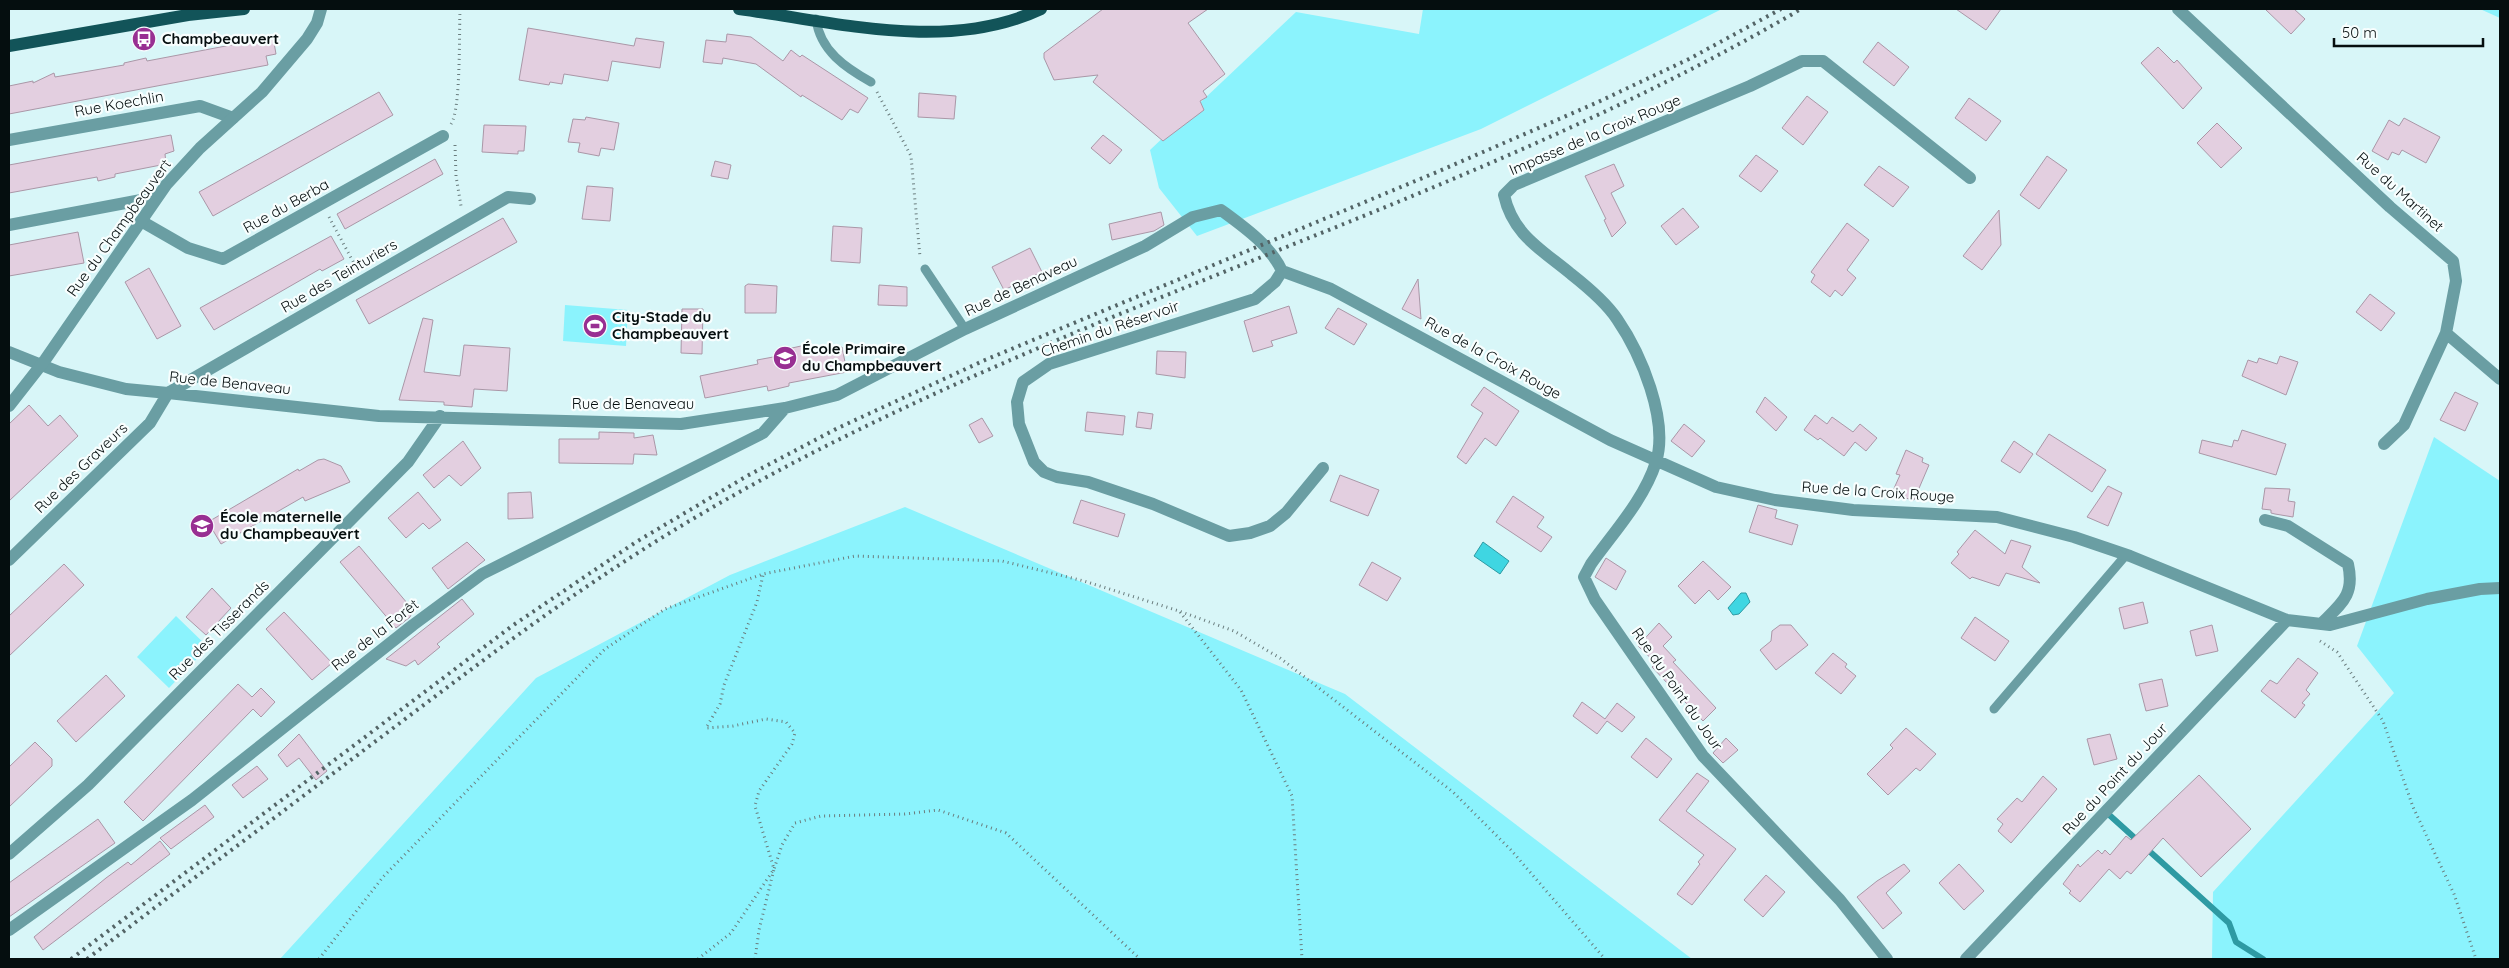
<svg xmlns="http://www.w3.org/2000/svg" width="2509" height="968" viewBox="0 0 2509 968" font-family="Quicksand,sans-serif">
  <rect width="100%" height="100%" fill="#d8f6f8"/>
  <path fill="#8bf3fd" d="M1423 9H1722L1481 129 1197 236 1159 188 1150 150 1296 12 1419 34Z
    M2480 9H2500V18Z
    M565 305 628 310 626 346 563 341Z
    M2434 437 2500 481V959H2212L2213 892 2394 693 2357 646Z
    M905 507 1345 694 1692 959H280L536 678 730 575Z
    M176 616 208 647 169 688 137 657Z"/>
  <path fill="#3fd6e2" stroke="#2e9aa3" d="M1483 542 1509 561 1500 574 1474 556Z
    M1741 593H1746L1750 602 1739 614 1733 615 1728 608Z"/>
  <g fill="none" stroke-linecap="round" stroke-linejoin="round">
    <path stroke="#2e9aa3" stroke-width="6" d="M2106 812 2229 923 2236 942 2263 959"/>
  </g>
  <path fill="#e3cfe0" stroke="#aa97a7" d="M1103 9H1208L1188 23 1225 74 1203 91 1207 97 1200 101 1204 110 1163 141 1093 82 1098 75 1054 80 1044 58V53Z
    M1956 9H2001L1986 30Z
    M2265 9H2294L2305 19 2291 34Z
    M528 28 634 46 636 38 664 42 660 68 612 61 608 81 564 74 562 84 550 82 549 85 519 80Z
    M727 34 751 37 783 61 791 50 800 57 802 55 868 98 858 113 850 109 842 120 802 95 801 97 756 64 723 58 722 64 703 62 706 40 726 42Z
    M273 37 276 54 266 56 268 65 9 114V86L33 81V83L54 73 55 77 124 65V63L146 58 147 61Z
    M1878 42 1909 67 1894 86 1863 62Z
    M2158 47 2174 63 2177 60 2202 88 2183 109 2141 63Z
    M379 92 393 115 213 216 199 192Z
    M919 93 956 96 954 119 918 117Z
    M1807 96 1828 112 1803 145 1782 128Z
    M1969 98 2001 121 1986 141 1955 118Z
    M586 117 619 123 614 150 601 148 599 156 578 152 580 143 568 142 573 119 585 120Z
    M2404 118 2440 137 2426 163 2402 150 2399 155 2392 152 2388 160 2372 151 2389 120 2399 126Z
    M2217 123 2242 148 2221 168 2197 143Z
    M484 125 526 126 524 151H518V154L482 152Z
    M171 135 174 151 165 154 166 164 115 174V177L98 181 97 177 9 193V165Z
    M1103 135 1122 150 1110 164 1091 148Z
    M1756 155 1778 171 1761 192 1739 176Z
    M2047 156 2067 170 2039 209 2020 195Z
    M435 159 443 174 345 229 337 214Z
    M715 161 731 165 728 179 711 176Z
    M1614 164 1624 186 1611 193 1626 223 1612 237 1604 220 1606 219 1585 176Z
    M1879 166 1909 187 1893 207 1864 185Z
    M587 186 613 188 610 221 582 219Z
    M1683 208 1699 227 1676 245 1661 226Z
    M1999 210 2001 245 1982 270 1963 256Z
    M1161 212 1164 225 1154 231 1112 240 1109 224Z
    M503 218 517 242 369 324 356 300Z
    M1847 223 1869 240 1847 270 1856 278 1842 296 1835 290 1830 297 1811 282 1815 275 1811 272Z
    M833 226 862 228 860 263 831 261Z
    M78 232 84 263 9 276V245Z
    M331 236 344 259 322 271 320 269 214 330 200 308Z
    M1030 248 1042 272 1004 290 992 267Z
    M149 268 181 326 157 339 125 282Z
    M1418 279 1421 319 1402 309Z
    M748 284 777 286 776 313H745V286Z
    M879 285 907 287V306L878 305Z
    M2370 294 2395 313 2381 331 2356 312Z
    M1289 306 1297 333 1271 341 1273 346 1253 352 1244 321Z
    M1338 308 1367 324 1354 345 1325 328Z
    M682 309H703L702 354 681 353Z
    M423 318 433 320 424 372 460 376 464 345 510 348 507 391 474 389 472 407 444 405V402L399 400Z
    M810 344 812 354 842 347 847 372 789 383V386L768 391 767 386 705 398 700 376 758 364 757 360 784 355 783 350Z
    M1157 351 1186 352 1185 378 1156 374Z
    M2280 356 2298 362 2286 395 2242 376 2248 360 2257 363 2259 358 2277 364Z
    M1484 387 1519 411 1496 446 1485 438 1466 464 1457 457 1483 413 1471 405Z
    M2455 392 2478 403 2465 431 2440 420Z
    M1765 397 1787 417 1776 431 1756 412Z
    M29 405 48 426 60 415 78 436 9 501V424Z
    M1087 412 1125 416 1123 435 1085 431Z
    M1138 412 1153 414 1151 429 1136 427Z
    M1815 415 1827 424 1832 417 1853 432 1860 424 1877 438 1866 451 1855 442 1844 456 1820 438 1818 440 1804 430Z
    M982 418 993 436 979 443 969 425Z
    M1684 424 1705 441 1692 457 1671 441Z
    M2242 430 2286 444 2276 475 2199 453 2202 440 2232 447 2234 440 2238 441Z
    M599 432 634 433V438L653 435 657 455 634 454 633 464 559 463V439H599Z
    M2049 434 2106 470 2092 492 2036 454Z
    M463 441 481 468 461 486 449 475 434 488 423 475Z
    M2014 441 2033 454 2020 473 2001 461Z
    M1906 450 1923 458 1922 462 1929 465 1914 500 1891 495 1900 475 1896 474Z
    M324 459 341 466 350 482 305 501 303 497 221 544 208 522 298 469 299 471 318 460Z
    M1340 475 1379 490 1368 516 1330 501Z
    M2108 486 2122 493 2108 526 2087 517Z
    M2265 488 2290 489 2288 501 2295 502 2293 517 2275 514 2271 513V510L2262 509Z
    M418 492 441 520 429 529 423 523 406 538 388 518Z
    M531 492 533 518 508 519V493Z
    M1513 496 1544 517 1537 527 1552 537 1541 552 1496 522Z
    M1081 500 1125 514 1118 537 1073 523Z
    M1758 505 1777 510 1775 518 1798 525 1792 545 1749 532Z
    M1975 530 2005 554 2011 540 2031 546 2022 567 2040 583 2006 573 1999 586 1972 577 1970 579 1951 563 1959 554 1957 552Z
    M467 542 485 560 448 589 432 568Z
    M359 546 413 610 410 617 396 628 340 562Z
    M1606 558 1626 571 1616 590 1595 577Z
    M1703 561 1731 587 1718 600 1709 590 1695 604 1678 586Z
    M1372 562 1401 578 1387 601 1359 585Z
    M64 564 84 585 9 656V616Z
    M212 588 231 608 206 635 186 617Z
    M462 599 474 614 437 644 440 647 418 665 415 660 406 666 386 659Z
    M2143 602 2148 623 2124 629 2119 608Z
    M284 612 332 663 312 680 266 629Z
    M1975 617 2009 641 1995 661 1961 638Z
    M1659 623 1672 637 1663 646 1676 660 1673 662 1716 708 1703 721 1652 667 1656 663 1638 646Z
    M1780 625H1791L1808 645 1776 670 1760 650 1771 641 1772 631Z
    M2212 625 2218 651 2196 656 2190 631Z
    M1833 653 1847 664 1845 667 1856 676 1841 694 1815 673Z
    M2298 658 2318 673 2306 690 2310 694 2302 703 2305 705 2295 718 2261 691 2270 680 2277 684Z
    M106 675 125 696 76 742 57 721Z
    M2162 679 2168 706 2146 711 2139 684Z
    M238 684 252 697 261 688 275 702 261 717 253 709 143 821 124 802Z
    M1582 702 1605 719 1617 703 1635 717 1622 732 1607 721 1597 734 1573 716Z
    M1906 728 1936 754 1920 771 1916 768 1888 795 1867 774 1893 748 1890 745Z
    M299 734 327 771 316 780 299 758 287 767 278 755Z
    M2110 734 2117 759 2094 765 2087 739Z
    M1646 738 1672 759 1657 778 1631 757Z
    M1726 738 1738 750 1723 763 1713 753Z
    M35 742 52 759V766L9 807V767Z
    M257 766 268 779 243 798 232 785Z
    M1697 773 1709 781 1686 811 1736 849 1692 905 1677 894 1700 864 1698 862 1704 855 1659 820Z
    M2199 775 2251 829 2201 877 2163 838 2131 874 2127 871 2120 879 2109 869 2080 902 2069 893 2071 891 2063 884 2078 864 2080 867 2098 850 2102 854 2105 850 2110 855 2126 836 2131 840Z
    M2043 776 2057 789 2011 843 1998 831 2003 824 1997 819 2017 798 2022 802Z
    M205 805 214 817 171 849 160 838Z
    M98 819 115 843 9 917V883Z
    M160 841 170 854 43 950 34 937 106 878 128 862 131 865Z
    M1904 864 1910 871 1886 893 1902 913 1883 929 1857 897 1877 881Z
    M1959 864 1984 891 1964 910 1939 883Z
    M1766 875 1785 892 1763 917 1744 900Z"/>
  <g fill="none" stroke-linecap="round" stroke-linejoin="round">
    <path stroke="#6a7d7e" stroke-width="3" stroke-dasharray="1 4" stroke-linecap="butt" d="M877 92 911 156 920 257
      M451 124C461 110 459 31 460 9
      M455 145 456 176 461 206
      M329 217 356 267
      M1180 612 1241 690 1292 796 1302 959
      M2320 641 2337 652 2383 721 2413 807 2454 894 2476 959
      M319 959 383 877 605 649 665 609 763 574 855 556 1002 561 1084 581 1179 611 1234 631 1280 658 1453 792 1511 850 1605 959
      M698 959 731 933 774 869 782 845 795 823 821 816 905 814 938 810 1006 833 1140 959
      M755 959 759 930 774 869 755 806 759 791 792 744 795 733 786 722 766 719 733 726 706 728 720 704 724 685 757 602 763 575"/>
    <path stroke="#6a9ea3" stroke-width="9" d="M816 19C820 51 846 68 871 82
      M925 269 965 329
      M1994 709 2126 555"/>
    <path stroke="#6a9ea3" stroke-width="12" d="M2178 9 2390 207 2453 261 2456 281 2446 333 2404 425 2384 444
      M9 140 200 106 233 118
      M141 221 188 248 223 259 443 136
      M9 225 157 197
      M1282 271 1331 289 1610 440 1716 487 1775 500 1853 510 1997 517 2074 537 2130 556 2287 620 2330 625 2427 599 2480 589 2500 588
      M1282 271 1275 282 1255 299 1049 364 1023 382 1017 402 1019 424 1034 462 1044 472 1057 477 1088 482 1153 504 1229 536 1250 533 1270 526 1286 513 1323 468
      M2446 333 2500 379
      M9 352 59 372 126 389 168 393 379 416 681 424 785 408 837 395 965 329 1145 246 1193 217 1221 210C1244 227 1270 245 1282 271
      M2265 520 2288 526 2348 564C2355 595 2342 603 2321 624
      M9 560 150 423 168 393 508 197 530 199
      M9 854 88 785 408 462 440 416
      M9 930 192 800 413 625 482 574 763 433 785 408
      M1887 959 1840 900 1703 756 1595 600 1584 577 1591 564C1613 533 1644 500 1656 462 1669 420 1641 354 1617 319 1607 304 1585 285 1571 274 1541 249 1513 235 1504 195L1514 185 1750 86 1802 61H1823L1970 178
      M1966 959 2287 620"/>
    <path stroke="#6a9ea3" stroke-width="12" d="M9 406 45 360 166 185 200 148 262 92 307 39 317 23 321 9"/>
    <path stroke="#125459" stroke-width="12" d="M739 9C836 22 948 53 1041 9
      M9 46 188 15 244 9"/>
    <path stroke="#536466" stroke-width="4" stroke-dasharray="2.5 5" stroke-linecap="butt" d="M71 959 512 626 636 542 747 476 838 428 985 360 1437 172 1596 103 1689 59 1781 9
      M87 959C182 887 277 816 372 744 448 687 524 628 604 575 680 524 761 478 844 437 1157 281 1499 186 1801 9"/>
  </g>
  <defs>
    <g id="bus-disc" transform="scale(1.25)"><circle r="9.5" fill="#982f92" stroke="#f8fefe"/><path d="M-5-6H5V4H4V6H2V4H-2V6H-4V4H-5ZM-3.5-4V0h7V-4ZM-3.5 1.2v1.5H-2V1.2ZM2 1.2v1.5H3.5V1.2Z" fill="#fff"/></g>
    <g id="stadium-disc" transform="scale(1.25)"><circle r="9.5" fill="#982f92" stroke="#f8fefe"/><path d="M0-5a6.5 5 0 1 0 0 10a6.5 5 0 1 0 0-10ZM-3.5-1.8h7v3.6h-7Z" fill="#fff"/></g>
    <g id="school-disc" transform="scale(1.25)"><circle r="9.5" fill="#982f92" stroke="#f8fefe"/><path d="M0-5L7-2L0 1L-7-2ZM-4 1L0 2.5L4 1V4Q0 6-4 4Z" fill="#fff"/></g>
  </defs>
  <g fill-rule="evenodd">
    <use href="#bus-disc" x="144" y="39"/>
    <use href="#stadium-disc" x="595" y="326"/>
    <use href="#school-disc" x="785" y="358"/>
    <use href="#school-disc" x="202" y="526"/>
  </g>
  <g text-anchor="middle" stroke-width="4.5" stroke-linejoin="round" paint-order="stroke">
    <g font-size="15" font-weight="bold" fill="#050e0f" stroke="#f8fefe" text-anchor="start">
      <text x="162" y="44">Champbeauvert</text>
      <text x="612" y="322">City-Stade du<tspan x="612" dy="17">Champbeauvert</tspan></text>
      <text x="802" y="354">École Primaire<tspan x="802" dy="17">du Champbeauvert</tspan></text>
      <text x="220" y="522">École maternelle<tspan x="220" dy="17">du Champbeauvert</tspan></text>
    </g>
    <g font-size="15" fill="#050e0f" stroke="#f8fefe">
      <text transform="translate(119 104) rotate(-10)" y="5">Rue Koechlin</text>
      <text transform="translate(1595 135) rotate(-23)" y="5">Impasse de la Croix Rouge</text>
      <text transform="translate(2400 192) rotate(42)" y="5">Rue du Martinet</text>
      <text transform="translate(286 206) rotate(-29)" y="5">Rue du Berba</text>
      <text transform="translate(119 228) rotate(-54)" y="5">Rue du Champbeauvert</text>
      <text transform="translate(339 276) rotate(-30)" y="5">Rue des Teinturiers</text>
      <text transform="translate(1021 286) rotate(-25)" y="5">Rue de Benaveau</text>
      <text transform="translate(1110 329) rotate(-19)" y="5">Chemin du Réservoir</text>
      <text transform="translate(1493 358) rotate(29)" y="5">Rue de la Croix Rouge</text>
      <text transform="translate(230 383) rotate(6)" y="5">Rue de Benaveau</text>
      <text x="633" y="409">Rue de Benaveau</text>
      <text transform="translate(81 468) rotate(-44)" y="5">Rue des Graveurs</text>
      <text transform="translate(1878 492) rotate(4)" y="5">Rue de la Croix Rouge</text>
      <text transform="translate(219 630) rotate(-45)" y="5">Rue des Tisserands</text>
      <text transform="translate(375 635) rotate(-38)" y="5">Rue de la Forêt</text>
      <text transform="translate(1677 689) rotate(55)" y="5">Rue du Point du Jour</text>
      <text transform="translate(2115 779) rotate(-47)" y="5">Rue du Point du Jour</text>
    </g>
  </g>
  <rect width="2509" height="968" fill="none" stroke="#050e0f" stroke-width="20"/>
  <path d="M2334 38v8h149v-8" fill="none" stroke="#050e0f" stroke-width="2.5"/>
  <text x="2342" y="38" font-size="15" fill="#050e0f" stroke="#f8fefe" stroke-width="4" paint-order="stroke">50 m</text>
</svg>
